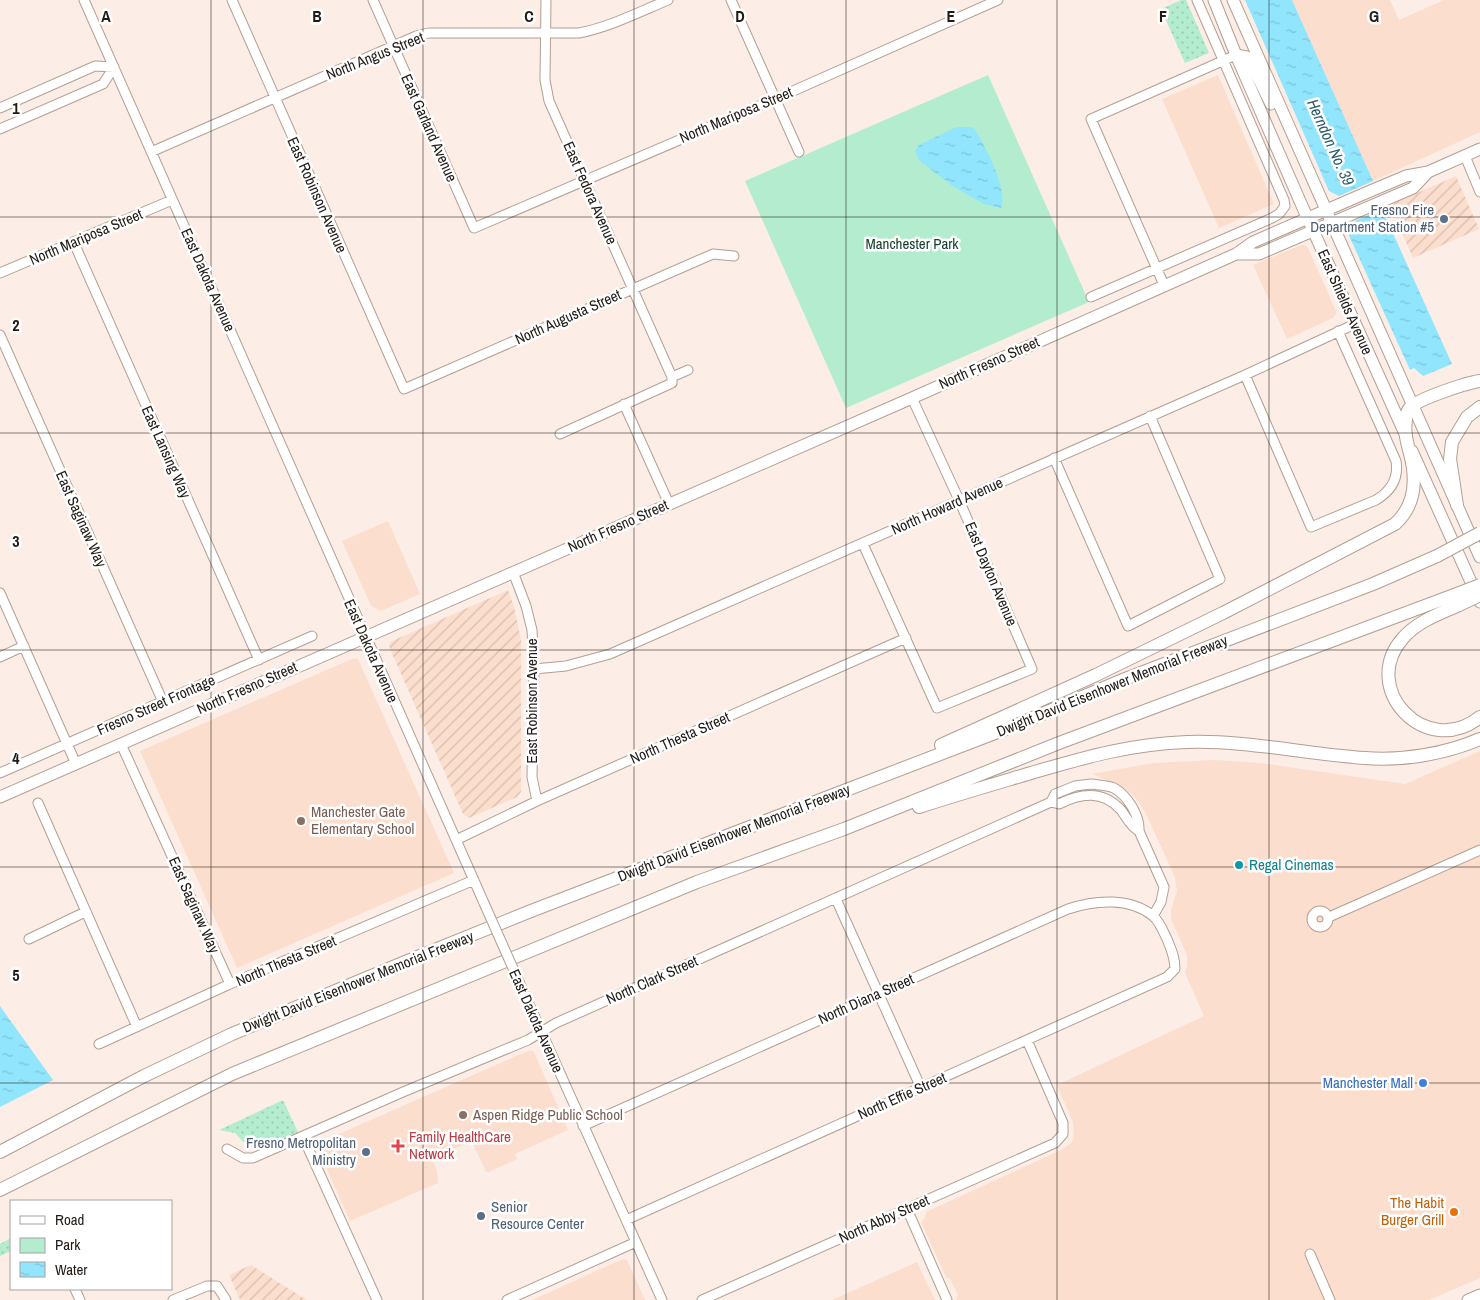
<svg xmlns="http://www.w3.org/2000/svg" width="1480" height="1300" viewBox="0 0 1480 1300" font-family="'Archivo Narrow',sans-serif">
  <defs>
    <pattern id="industrial-furrows" width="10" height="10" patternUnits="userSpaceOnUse" patternTransform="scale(1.25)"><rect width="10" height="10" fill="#fbdecd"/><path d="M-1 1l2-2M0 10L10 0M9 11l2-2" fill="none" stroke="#d7beaf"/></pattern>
    <pattern id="grass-dots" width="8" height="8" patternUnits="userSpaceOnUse" patternTransform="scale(1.25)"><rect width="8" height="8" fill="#b3ecce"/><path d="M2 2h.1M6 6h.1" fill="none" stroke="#9acab0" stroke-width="1.8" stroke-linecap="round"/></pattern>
    <pattern id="water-ripples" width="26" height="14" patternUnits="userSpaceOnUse" patternTransform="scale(1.25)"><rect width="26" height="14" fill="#91e5fd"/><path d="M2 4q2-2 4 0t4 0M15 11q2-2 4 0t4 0" fill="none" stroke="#7dc4d8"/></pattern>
  </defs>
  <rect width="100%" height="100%" fill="#fceee6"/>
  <path fill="#fbdecd" d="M1292 0H1390L1399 20 1444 0H1480V132L1373 181Z
    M1218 75 1274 204 1219 228 1162 99Z
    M1301 245H1305L1308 248 1336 311V314L1333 318 1287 339 1253 265Z
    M388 521 420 594 381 611 371 606 342 541Z
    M354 658 358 659 454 873 237 968 140 751Z
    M1480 751V1278L1429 1300H956L958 1295 950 1279 946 1277 921 1222 925 1218 926 1212 1061 1150 1071 1143 1074 1137 1073 1122 1057 1085 1204 1016 1185 973 1187 965V955L1171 919V910L1177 891 1175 877 1146 814 1138 801 1131 793 1114 783 1092 774 1154 763 1215 760 1261 763 1405 784Z
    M530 1050 534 1052 568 1130 515 1154 517 1159 489 1172H486L472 1141 432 1159 437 1171 438 1183 350 1221 316 1144Z
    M623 1259 627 1260 645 1300H532Z
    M917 1262 935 1300H832Z"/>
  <path fill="url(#industrial-furrows)" d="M1456 176 1479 229 1413 258 1390 205Z
    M508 590 514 607 521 640V792L517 797 469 818 463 814 390 649 389 644 392 641Z
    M251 1265 307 1300H240L229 1275Z"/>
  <path fill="url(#grass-dots)" d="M1181 0H1186L1209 53 1185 63 1161 9Z
    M283 1100 298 1132 257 1149C246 1147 242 1140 235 1133L219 1130Z
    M11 1238V1251L0 1256V1244Z"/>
  <path fill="#b3ecce" d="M988 75 1089 302 846 408 745 181Z"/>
  <path fill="url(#water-ripples)" d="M1245 0H1292L1373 181 1339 196 1329 191Z
    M957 127H973C984 143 1009 190 1001 208L984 204 951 185 919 160 915 151 919 145Z
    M1382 209 1452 364 1423 376 1414 368 1410 370 1346 229 1348 224Z
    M0 1006 53 1080 0 1107Z"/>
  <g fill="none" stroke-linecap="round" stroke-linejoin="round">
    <g stroke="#b39e92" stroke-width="11">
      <path id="minor" d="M84 0 484 903
        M232 0 404 389 713 254 734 256
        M373 0 474 228 775 99 998 0
        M546 0 545 80 549 101 672 377
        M731 0 799 152
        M0 108 95 66 114 67 103 84 0 129
        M151 152 416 36 429 33H579C610 27 639 12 668 0
        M1465 156 1480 192
        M74 243 259 660
        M0 273 172 200
        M1164 285 1091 119 1236 55
        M1091 297 1272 218 1279 214 1285 206 1284 200 1197 0
        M0 335 163 702
        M1245 375 1311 527 1376 500C1391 491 1399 479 1396 461L1338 331
        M624 404 669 504
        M560 434 672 383V377L688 370
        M1054 458 1128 626 1220 579 1150 416
        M863 544 937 708 1032 669 959 500 912 398
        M513 572 526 606 532 630 534 669 532 777 537 801
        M0 593 76 764
        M0 657 24 646
        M534 669 566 666 610 654 1245 375 1355 324
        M121 744 230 984
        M0 773 312 636
        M1091 784C1098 785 1107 785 1114 788 1128 796 1140 816 1139 831 1130 826 1127 818 1121 810 1103 790 1081 793 1059 804L1051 802 1055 794 1075 786Z
        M38 803 137 1027
        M1139 831 1164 887 1161 902 1153 916
        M456 840 537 801 906 638
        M836 899 921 1088
        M1312 919a8 8 0 1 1 16 0a8 8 0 1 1-16 0Z
        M1329 917 1480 850
        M29 939 85 912
        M520 984 662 1300
        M99 1044 230 984 474 880
        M583 1126 1068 909C1095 900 1130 897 1153 916 1160 922 1163 931 1167 939 1171 949 1175 957 1175 969L1167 977 626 1220
        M303 1137 377 1300
        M227 1149 243 1158H253L403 1092 528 1040 556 1023 1051 802
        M907 1209 947 1300
        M1310 1254 1330 1300
        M75 1289 80 1300
        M173 1300 207 1286H217L226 1300
        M507 1300 636 1242
        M702 1300 1055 1143 1063 1134V1123L1027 1040"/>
    </g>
    <g stroke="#b39e92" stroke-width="13">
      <path id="major" d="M1214 0 1236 55 1303 208 1406 436
        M1233 0 1480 557
        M1236 55 1247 57 1250 61 1271 104
        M1236 254H1259L1413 188 1428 172
        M1412 451 1480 602
        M0 797 912 398 1236 254 1253 242 1368 192 1406 176 1428 172 1480 149
        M1468 1300 1480 1295"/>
    </g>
    <g stroke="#b39e92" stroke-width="14">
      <path id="highway" d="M1457 505 1450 459 1452 442 1467 417 1480 407
        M1459 605C1439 614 1418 621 1403 638 1358 689 1427 760 1480 717
        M941 745 1096 675 1223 613 1395 524C1416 505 1417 480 1410 454 1407 442 1404 433 1406 420 1406 416 1407 412 1409 409 1416 399 1467 383 1480 381
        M919 807C956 795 994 784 1031 773 1086 757 1130 744 1187 742 1247 740 1305 754 1365 758 1403 761 1445 754 1480 739
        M0 1152 144 1076 232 1034 410 960 531 911 1021 723 1125 679 1373 584 1437 556
        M0 1190 232 1074 697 882 844 829 1059 743 1454 595"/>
    </g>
    <use href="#minor" stroke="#fff" stroke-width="9"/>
    <use href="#major" stroke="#fff" stroke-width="11"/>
    <use href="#highway" stroke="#fff" stroke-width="12"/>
    <g stroke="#b39e92" stroke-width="11" stroke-linecap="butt">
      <path id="minor-bridge" d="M484 903 520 984"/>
    </g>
    <g stroke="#b39e92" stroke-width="14" stroke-linecap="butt">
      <path id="highway-bridge" d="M1437 556 1480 533
        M1454 595 1480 585
        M1459 605 1480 595"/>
    </g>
    <use href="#minor-bridge" stroke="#fff" stroke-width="9"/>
    <use href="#highway-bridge" stroke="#fff" stroke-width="12"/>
  </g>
  <path fill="none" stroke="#211a15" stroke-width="1" stroke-opacity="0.55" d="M211 0V1300M423 0V1300M634 0V1300M846 0V1300M1057 0V1300M1269 0V1300M0 217H1480M0 433H1480M0 650H1480M0 867H1480M0 1083H1480"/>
  <g fill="#5c6f8a" stroke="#fff" stroke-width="2">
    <circle cx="1444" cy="219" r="5"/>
    <circle cx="366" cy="1152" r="5"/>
    <circle cx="481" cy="1216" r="5"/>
  </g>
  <g fill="#8d6e63" stroke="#fff" stroke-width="2">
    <circle cx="301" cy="821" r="5"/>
    <circle cx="463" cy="1115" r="5"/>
  </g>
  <circle fill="#0f9aa8" stroke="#fff" stroke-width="2" cx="1239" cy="865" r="5"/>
  <circle fill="#3f7fe0" stroke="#fff" stroke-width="2" cx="1423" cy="1083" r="5"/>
  <path fill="#e0444e" stroke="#fff" stroke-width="2" d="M395.5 1138.5h5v5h5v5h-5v5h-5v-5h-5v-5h5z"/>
  <circle fill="#e8710a" stroke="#fff" stroke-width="2" cx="1454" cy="1212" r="5"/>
  <g text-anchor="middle" stroke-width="5" stroke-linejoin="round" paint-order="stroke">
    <g font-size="15" fill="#211a15" stroke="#fff">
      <text transform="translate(375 56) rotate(-22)" y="5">North Angus Street</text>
      <text transform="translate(736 115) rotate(-23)" y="5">North Mariposa Street</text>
      <text transform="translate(429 128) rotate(66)" y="5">East Garland Avenue</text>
      <text transform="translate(590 193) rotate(66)" y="5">East Fedora Avenue</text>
      <text transform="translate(317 195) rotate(66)" y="5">East Robinson Avenue</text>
      <text transform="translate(86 237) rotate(-23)" y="5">North Mariposa Street</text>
      <text transform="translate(208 280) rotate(66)" y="5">East Dakota Avenue</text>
      <text transform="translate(1345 302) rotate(66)" y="5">East Shields Avenue</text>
      <text transform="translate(568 317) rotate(-24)" y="5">North Augusta Street</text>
      <text transform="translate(989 363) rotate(-24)" y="5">North Fresno Street</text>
      <text transform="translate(166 452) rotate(66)" y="5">East Lansing Way</text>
      <text transform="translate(947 506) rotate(-24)" y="5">North Howard Avenue</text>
      <text transform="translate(81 519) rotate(66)" y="5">East Saginaw Way</text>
      <text transform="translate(618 526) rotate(-24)" y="5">North Fresno Street</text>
      <text transform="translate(991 574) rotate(67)" y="5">East Dayton Avenue</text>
      <text transform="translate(371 651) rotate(66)" y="5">East Dakota Avenue</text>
      <text transform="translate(1112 686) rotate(-22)" y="5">Dwight David Eisenhower Memorial Freeway</text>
      <text transform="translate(247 688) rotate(-24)" y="5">North Fresno Street</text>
      <text transform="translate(532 701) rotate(-90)" y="5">East Robinson Avenue</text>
      <text transform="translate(156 705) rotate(-24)" y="5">Fresno Street Frontage</text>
      <text transform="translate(680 738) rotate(-24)" y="5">North Thesta Street</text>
      <text transform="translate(734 833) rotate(-21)" y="5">Dwight David Eisenhower Memorial Freeway</text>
      <text transform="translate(194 905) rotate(66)" y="5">East Saginaw Way</text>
      <text transform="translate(286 961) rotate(-23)" y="5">North Thesta Street</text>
      <text transform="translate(652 980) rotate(-24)" y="5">North Clark Street</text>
      <text transform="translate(358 982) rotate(-22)" y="5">Dwight David Eisenhower Memorial Freeway</text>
      <text transform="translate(866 999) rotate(-24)" y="5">North Diana Street</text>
      <text transform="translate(536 1021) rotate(66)" y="5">East Dakota Avenue</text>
      <text transform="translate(902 1096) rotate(-24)" y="5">North Effie Street</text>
      <text transform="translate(884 1219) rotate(-24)" y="5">North Abby Street</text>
    </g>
    <g font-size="15" fill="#4e5e75" stroke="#fff" text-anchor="end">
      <text x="1434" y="215">Fresno Fire<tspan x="1434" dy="17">Department Station #5</tspan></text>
      <text x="356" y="1148">Fresno Metropolitan<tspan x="356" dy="17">Ministry</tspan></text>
      <text x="491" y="1212" text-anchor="start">Senior<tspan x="491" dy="17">Resource Center</tspan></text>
    </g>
    <g font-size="15" fill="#133b29" stroke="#fff">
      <text x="912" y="249">Manchester Park</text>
    </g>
    <g font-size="15" fill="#785e54" stroke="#fff" text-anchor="start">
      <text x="311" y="817">Manchester Gate<tspan x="311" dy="17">Elementary School</tspan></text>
      <text x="473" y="1120">Aspen Ridge Public School</text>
    </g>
    <g font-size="15" fill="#0d838f" stroke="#fff" text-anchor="start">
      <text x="1249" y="870">Regal Cinemas</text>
    </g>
    <g font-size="15" fill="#366cbe" stroke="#fff" text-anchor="end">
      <text x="1413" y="1088">Manchester Mall</text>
    </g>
    <g font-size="15" fill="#be3a42" stroke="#fff" text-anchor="start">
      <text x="409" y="1142">Family HealthCare<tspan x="409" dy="17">Network</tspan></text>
    </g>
    <g font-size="15" fill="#c56008" stroke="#fff" text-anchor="end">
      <text x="1444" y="1208">The Habit<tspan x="1444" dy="17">Burger Grill</tspan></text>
    </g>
    <g font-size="16" font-style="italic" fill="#2c5c69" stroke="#fff">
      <text transform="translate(1331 142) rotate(66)" y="6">Herndon No. 39</text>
    </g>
  </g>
  <g font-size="16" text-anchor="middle" font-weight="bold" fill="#211a15" stroke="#fff" stroke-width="5" stroke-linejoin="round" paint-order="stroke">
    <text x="106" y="22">A</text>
    <text x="317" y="22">B</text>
    <text x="529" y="22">C</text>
    <text x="740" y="22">D</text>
    <text x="951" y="22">E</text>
    <text x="1163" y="22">F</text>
    <text x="1374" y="22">G</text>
    <text x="16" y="114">1</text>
    <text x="16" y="331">2</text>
    <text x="16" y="547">3</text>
    <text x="16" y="764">4</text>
    <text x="16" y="981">5</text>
  </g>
  <rect x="10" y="1200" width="162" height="90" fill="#ffffff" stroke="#a6a3a1"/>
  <rect x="20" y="1216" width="25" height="8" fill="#ffffff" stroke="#a6a3a1"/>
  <text x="55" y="1225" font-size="15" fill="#211a15">Road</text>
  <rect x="20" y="1238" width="25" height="15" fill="#b3ecce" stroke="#a6a3a1"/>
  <text x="55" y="1250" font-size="15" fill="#211a15">Park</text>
  <rect x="20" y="1262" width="25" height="15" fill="url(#water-ripples)" stroke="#a6a3a1"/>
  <text x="55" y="1275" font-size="15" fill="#211a15">Water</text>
</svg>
